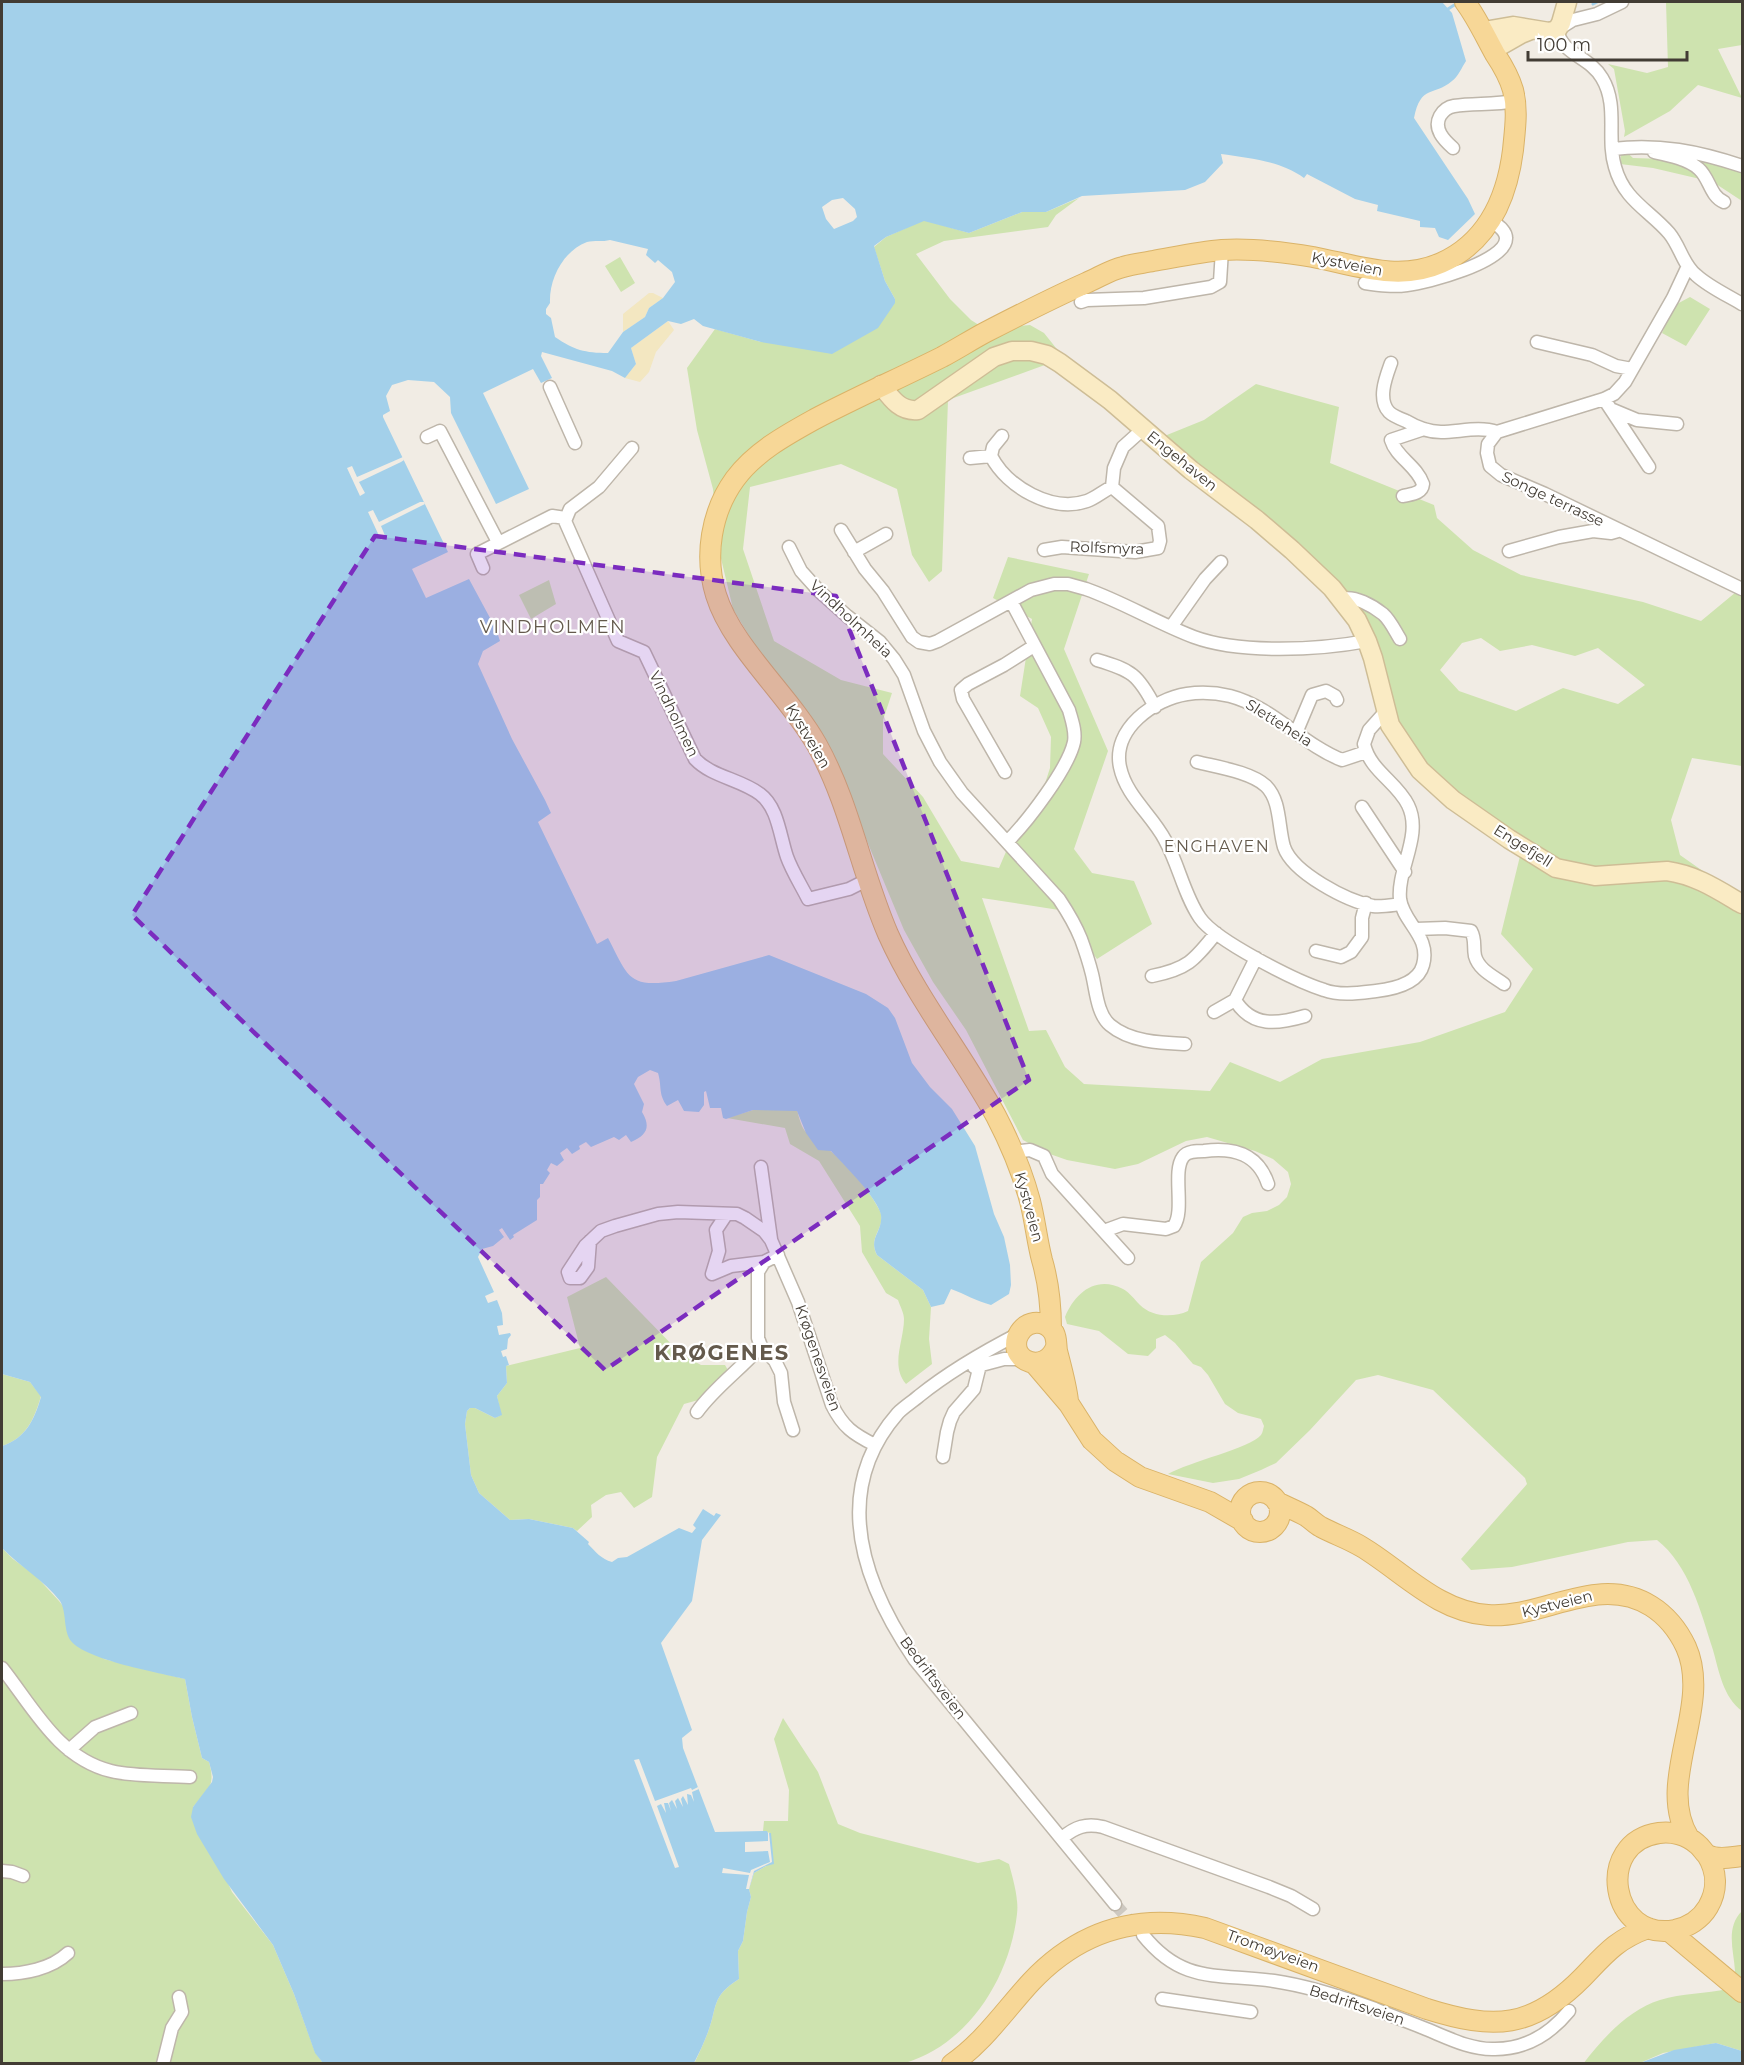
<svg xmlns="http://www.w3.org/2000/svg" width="1744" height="2065" viewBox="0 0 1744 2065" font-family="Montserrat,sans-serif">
  <rect width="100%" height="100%" fill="#f1ece4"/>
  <path fill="#cee3af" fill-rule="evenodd" d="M1666 2H1742V45L1718 49 1742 98 1698 85 1670 111 1624 137 1625 131 1614 69 1608 64 1647 73 1668 67Z
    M1622 148 1633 158 1696 160 1742 167V201L1713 182 1653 168 1620 164Z
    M1079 198 1056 215 1048 227 944 241 916 254 950 299 971 320 985 329 1030 325 1044 333 1064 358 948 400 942 571 929 582 912 555 897 489 841 464 750 487 743 549 774 641 841 680 892 693 883 720V754L923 797 961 861 999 868 1017 826 1038 805 1050 768 1051 737 1038 708 1020 696 1032 619 993 598 1008 557 1089 574 1064 649 1108 751 1074 849 1092 873 1134 881 1152 924 1097 959 1059 910 982 898 1029 1031 1046 1030 1065 1067 1084 1084 1210 1091 1230 1062 1280 1082 1322 1059 1420 1042 1505 1012 1533 969 1501 934 1521 852 1394 744 1352 617 1162 437 1204 420 1256 384 1339 407 1330 463 1434 505 1437 518 1473 550 1521 575 1643 602 1701 621 1736 592 1742 595V766L1692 758 1671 820 1680 855 1724 886 1742 893V1711C1723 1697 1719 1671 1713 1650 1701 1612 1689 1565 1657 1540L1628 1542 1512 1567 1471 1570 1461 1559 1527 1484 1525 1478 1433 1390 1378 1375 1356 1380 1310 1430 1276 1463 1261 1470 1239 1479 1213 1483 1168 1474C1189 1462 1250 1448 1261 1435 1263 1432 1263 1429 1264 1426L1261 1419 1238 1413 1225 1404 1208 1375 1201 1367 1193 1364 1175 1343 1165 1335 1156 1339V1348L1148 1356 1128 1354 1099 1331 1067 1324 1065 1317C1075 1293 1096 1275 1123 1289 1130 1293 1134 1299 1140 1305 1152 1317 1173 1318 1188 1311L1201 1262 1233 1233 1243 1217 1252 1213 1267 1211 1279 1205 1287 1197 1291 1184 1288 1172 1273 1159 1255 1151 1207 1137 1186 1141 1138 1164 1115 1169 1067 1160 1047 1153 1023 1140 966 1030 933 982 904 930 834 762 764 661 733 609 719 550 713 489 697 430 687 368 715 329 761 342 895 299 885 281 874 247 886 237 924 220 969 233 1022 212H1046ZM1481 638 1500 651 1532 645 1575 656 1598 648 1645 685 1618 704 1563 688 1516 711 1459 691 1440 670 1462 643Z
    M620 257 635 283 621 292 605 266Z
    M1690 297 1710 309 1686 346 1662 333 1675 305Z
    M549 580 556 604 531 619 519 595Z
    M753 1110H797C799 1117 801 1127 806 1132 811 1139 822 1144 828 1149 846 1163 870 1191 880 1211 887 1228 867 1236 877 1255L923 1290 931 1307 929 1339 932 1364 906 1384C890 1365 904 1341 904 1319 904 1313 900 1306 898 1300L886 1293 862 1252 860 1226 819 1161 790 1144 785 1128 727 1118Z
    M606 1277 681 1354 701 1365H725L729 1372 702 1399 684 1404 657 1457 652 1497 634 1508 621 1492 606 1495 591 1505 592 1517 577 1531 573 1528 529 1519 510 1520 479 1493 471 1475 465 1424 467 1411 470 1408H475L495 1418 501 1415 497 1396 507 1383 506 1366 580 1348 567 1297Z
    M2 1374 30 1382 41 1396C34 1420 26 1438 2 1446Z
    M2 1548 13 1559 36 1576 59 1601 104 1659 185 1679 192 1717 202 1758 209 1762C216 1787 208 1789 193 1807L232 1892 273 1945 294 1994 315 2052 323 2063H2Z
    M783 1718 818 1772 838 1824 860 1833 978 1863 999 1859 1009 1864C1013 1879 1019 1899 1017 1914 1010 1977 969 2044 905 2063 891 2065 861 2063 846 2063 795 2063 745 2063 694 2064 699 2053 704 2043 708 2032 718 2005 711 1997 739 1979L738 1951 743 1941 747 1912 751 1897 749 1889 754 1873 766 1866 770 1833 763 1831 764 1821H788L789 1790 774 1739Z
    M1742 1911V2051L1716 2043 1663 2053 1640 2063 1583 2064C1603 2038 1628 2010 1660 2000 1682 1993 1706 1994 1728 1989 1731 1983 1735 1977 1735 1971 1734 1951 1725 1928 1742 1911Z"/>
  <path fill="#f3e7c1" d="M649 293H653L663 298 649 308 645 317 623 332V314Z
    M668 321 674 330 656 352 649 372 640 382 625 378 636 364 631 348Z"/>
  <path fill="#a3d0ea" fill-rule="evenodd" d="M2 2H1442L1452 13 1466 61C1462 67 1458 77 1452 81 1433 97 1421 84 1414 118L1468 199 1475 214 1448 240 1439 237 1435 228 1420 227V221L1377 211 1378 205 1355 199 1307 174 1304 178C1281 161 1249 158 1221 154L1223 163 1205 182 1185 190 1082 196 1046 212H1022L969 233 924 221 886 237 874 246 885 281 895 299V303L878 328 832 354 761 342 703 326 694 319 681 324 668 321 631 348 636 364 625 378 612 371 542 352 541 356 552 378 541 383 533 369 483 393 529 489 496 504 451 413 450 397 434 382 408 380 392 385 386 396 390 411 383 415V417L448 552 412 569 426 598 469 579 496 629 500 641 483 651 478 664 512 739 545 800 551 813 538 822 597 944 608 938C629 978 628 988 676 981L769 955 866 994 888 1008 895 1018 912 1063 930 1087 952 1109 975 1146 994 1214 1004 1237 1010 1265 1011 1285 1009 1294 991 1305C976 1301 965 1294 951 1289L944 1304 931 1307 923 1290 877 1255C868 1238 883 1232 881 1215 878 1198 843 1164 831 1151L818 1150 806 1133 797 1111 753 1110 726 1119 723 1118 721 1108H710L706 1091 704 1092V1105L699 1112 684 1111 678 1100 667 1106C658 1094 662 1086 658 1073L650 1070 638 1077 634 1084 644 1104 642 1112C651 1127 647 1135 631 1142L626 1135 619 1140 614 1137 591 1147 586 1142 579 1146 580 1149 572 1154 567 1148 560 1153 564 1160 557 1166 551 1163 547 1170 550 1173 543 1184H540V1197L537 1200V1220L513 1235 514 1237 510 1240 502 1228 499 1230 504 1237 493 1246 482 1249 478 1257 494 1292 485 1296 488 1303 497 1300 502 1313 503 1325 497 1326 499 1335 510 1333 511 1335 508 1339 507 1349 501 1351 503 1357 506 1356 509 1365 506 1366 507 1383 497 1396 502 1415 495 1418 475 1408H470L467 1411 465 1424 471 1475 479 1493 510 1520 529 1519 573 1528 589 1542 588 1544C596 1552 601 1559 612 1562L618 1558 627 1557 679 1528 692 1533 696 1528 693 1525 703 1509 714 1516 716 1513 721 1515 702 1540 692 1601 661 1643 692 1730 682 1738 683 1748 715 1832 767 1831 768 1833H771L774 1864 766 1866 754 1873 749 1889 751 1897 747 1912 743 1941 738 1951 739 1979C711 1997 718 2005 708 2032 704 2043 699 2053 694 2063H323L315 2053 294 1994 273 1945 224 1879 197 1834 191 1817 193 1807 212 1782 213 1777 209 1762 202 1758 192 1717 185 1679C160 1673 86 1660 71 1641 63 1631 67 1612 60 1601 44 1580 20 1567 2 1548V1446C26 1438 34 1420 41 1397L30 1382 2 1374ZM843 198 855 209 857 217 853 221 834 229 826 219 822 207 832 200ZM610 240 648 249 646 255 655 263 658 260 672 272 675 282 663 298 649 308 645 317 623 332 608 353C585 353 574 350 555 337L551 318 546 314V309L550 303C549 279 563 251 587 242 594 240 603 242 610 240Z
    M1716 2043 1742 2051V2063H1640L1674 2050Z"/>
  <path fill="#f1ece4" d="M403 457 404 460 401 462 359 482 365 493 360 496 347 468 352 466 357 477Z
    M420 502H424L425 504 381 526 386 538 381 540 368 512 373 510 379 522Z
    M639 1759 655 1801 691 1788 692 1790 698 1787 699 1789 692 1792 694 1802 691 1795 687 1794 688 1805 683 1796 681 1799 683 1807 678 1798 675 1801 677 1809 672 1800 669 1803 671 1811 668 1803H664L666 1813 661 1804 657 1806 679 1867 675 1868 634 1760Z
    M768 1833H769L772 1862 754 1871 749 1889H746L749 1875 722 1873 723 1868 750 1873 751 1870 770 1862 768 1851 745 1852V1842L768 1841Z"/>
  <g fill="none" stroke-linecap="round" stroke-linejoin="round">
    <path stroke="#a3d0ea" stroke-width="3" d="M1593 4 1597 2
      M1448 9 1459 2"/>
    <path stroke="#cec9c1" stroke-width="12" stroke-dasharray="12 6" stroke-linecap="butt" d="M1115 1904 1136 1928"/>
    <g stroke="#beb6aa" stroke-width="15">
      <path id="street" d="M1622 2 1597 14 1573 20 1557 30C1562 55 1589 56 1602 78 1619 106 1606 138 1615 167 1624 200 1649 210 1669 233 1680 246 1683 265 1696 275 1709 287 1727 295 1742 304
        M1453 148C1444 140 1433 129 1440 116 1443 111 1448 107 1454 106 1474 103 1493 105 1515 101
        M1613 149C1658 143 1700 152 1742 166
        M1654 152C1668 155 1688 159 1699 169 1710 179 1710 196 1724 202
        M1688 266 1673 298 1625 382 1614 394 1604 399 1497 432 1488 444 1487 453 1490 466 1501 475 1545 494 1742 589
        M1365 283C1379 285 1393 287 1407 285 1426 283 1507 262 1506 238 1506 230 1497 225 1492 221
        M1081 302 1087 300 1144 298 1211 287 1220 282 1222 250
        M1537 342 1592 355 1616 366 1632 369
        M1391 363C1386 377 1377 399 1389 412 1393 416 1401 419 1406 421 1416 427 1429 432 1441 432 1459 432 1479 426 1497 432
        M550 387 575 443
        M1604 399 1649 467
        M1613 410 1637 420 1677 424
        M1002 436 993 447 991 456C1007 487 1052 513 1087 501 1096 498 1103 491 1112 487L1114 468 1123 447 1143 429
        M427 437 440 431 498 542
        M632 448 599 487 570 509 565 521 618 641 644 652 695 759C712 777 740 779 760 794 778 807 780 837 787 857 792 871 801 885 808 899L849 889 867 880
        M970 458 991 456
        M1403 496C1411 494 1422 494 1423 484 1417 466 1396 457 1391 440L1424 429
        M841 530 865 569 883 591 912 637 919 642 930 644 938 641 1031 590 1054 584H1068L1086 589C1123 602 1157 623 1194 637 1240 654 1319 650 1367 641
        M789 547 801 571 819 591 847 616 880 642 894 659 904 675 924 731 940 762 962 793 1059 899C1067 911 1075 924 1081 939 1085 950 1089 962 1092 974 1096 990 1097 1014 1110 1025 1130 1042 1161 1043 1185 1044
        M1044 550 1062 547 1135 552 1158 548 1160 541 1158 526 1112 487
        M1509 551 1559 537 1593 531 1611 533 1618 531
        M854 552 886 534
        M483 568 477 554 552 516 565 518
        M1342 599C1354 595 1373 606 1383 614 1390 620 1395 631 1400 639
        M1171 627 1205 579 1221 562
        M1097 660C1131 670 1138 674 1155 707
        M1296 733 1312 695 1326 691 1335 696 1337 700
        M1366 752 1342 760C1302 744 1272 707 1230 696 1217 693 1201 692 1187 694 1154 699 1112 729 1120 767 1126 796 1152 815 1165 840 1179 865 1184 895 1200 918 1216 941 1296 981 1324 990 1340 996 1359 993 1376 991 1393 989 1418 984 1423 965 1431 936 1403 923 1400 899 1397 869 1423 835 1408 805 1397 782 1370 771 1364 744L1369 730 1386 711
        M1197 762C1217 767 1251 772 1266 786 1281 801 1278 827 1284 847 1293 873 1347 901 1373 906 1383 907 1392 905 1401 904
        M1005 772 963 699 961 690 968 684 1004 665 1034 646
        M1362 807 1405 872
        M1007 842C1027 822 1068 769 1074 742 1076 731 1072 721 1069 710L1011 601
        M1416 929 1445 928 1471 931C1476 940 1473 946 1475 956 1479 970 1493 976 1504 984
        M1316 951 1341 957 1351 952 1362 937V918L1366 903
        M1152 976C1187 969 1194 961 1216 933
        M1235 1000C1252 1028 1278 1024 1305 1016
        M1214 1012 1235 1000 1256 958
        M1013 1152 1030 1150 1044 1156 1052 1174 1128 1258
        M761 1167 771 1239
        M1104 1231 1123 1224 1166 1229 1174 1226C1185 1210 1172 1172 1183 1157 1187 1151 1197 1151 1204 1151 1234 1147 1258 1154 1268 1184
        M590 1241 588 1267 580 1278H570L568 1272 585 1246 601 1231 615 1226 658 1214 678 1212 737 1214 745 1218 764 1231 771 1240 798 1302 832 1405C843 1427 853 1434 875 1445
        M778 1255 764 1262 758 1272V1338L761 1346 775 1361 781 1373 784 1402 793 1430
        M712 1274 719 1251 716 1230 726 1215
        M712 1274 731 1266 764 1262
        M1020 1333C985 1351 950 1371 919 1396 912 1402 904 1407 898 1413 829 1492 863 1584 915 1660L1115 1904
        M974 1367 1004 1359H1024
        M697 1412C714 1388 741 1369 761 1346
        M943 1457 947 1432 950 1421 954 1412 974 1389 980 1365
        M2 1668C33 1707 58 1758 111 1771 136 1777 164 1775 190 1777
        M69 1750 95 1727 131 1713
        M1062 1838C1075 1827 1086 1823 1103 1827L1269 1887 1291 1896 1313 1909
        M2 1871 12 1872 23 1876
        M1143 1935C1183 1985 1219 1973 1274 1981 1309 1986 1342 1997 1375 2009 1392 2016 1409 2022 1426 2029 1448 2038 1471 2050 1495 2049 1525 2049 1550 2034 1569 2011
        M2 1974C24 1974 51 1969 68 1953
        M1162 1999 1251 2012
        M163 2064 172 2028 182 2012 179 1997"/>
    </g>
    <g stroke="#cebd96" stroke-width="21">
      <path id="secondary" d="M1484 31 1513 26 1549 32 1557 30 1561 23 1567 2
        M1493 50 1521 34 1531 30
        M881 385C891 398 900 412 918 410L994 357 1012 351H1031L1047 355 1060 363 1110 400 1191 470 1257 520 1292 550 1332 588 1357 620 1367 641 1373 658 1390 725 1420 770 1453 800 1509 839 1556 868 1595 876 1667 871C1696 875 1718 890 1742 904"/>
    </g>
    <g stroke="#dab368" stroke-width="22">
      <path id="primary" d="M1051 1329C1051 1305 1049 1284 1042 1260 1037 1241 1035 1220 1030 1201 1022 1171 1010 1143 996 1116 962 1054 917 999 888 934 861 872 850 804 817 745 789 695 732 647 716 595 704 556 711 512 735 479 755 452 786 435 815 419 857 397 900 378 942 357 957 349 971 340 986 332 1019 315 1052 298 1086 283 1098 278 1110 270 1123 267 1132 264 1143 263 1153 261 1176 257 1199 252 1222 250 1253 248 1283 252 1313 257 1355 265 1399 282 1441 263 1488 242 1507 198 1513 150 1515 129 1518 110 1513 90 1509 76 1503 66 1495 54 1485 36 1477 18 1465 2
        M1056 1347C1046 1374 1010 1363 1017 1338 1020 1330 1026 1324 1034 1323 1042 1322 1050 1326 1054 1333 1057 1339 1056 1345 1057 1351 1061 1367 1066 1384 1068 1401
        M1034 1363 1069 1404 1092 1440 1115 1461 1140 1477 1210 1502 1243 1521
        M1240 1512a20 20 0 1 1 40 0a20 20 0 1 1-40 0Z
        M1277 1502C1287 1507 1297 1511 1306 1516 1311 1519 1315 1524 1321 1527 1334 1534 1349 1539 1362 1547 1402 1571 1438 1612 1488 1615 1543 1619 1598 1573 1651 1606 1667 1616 1678 1630 1686 1647 1713 1707 1654 1782 1689 1838
        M1707 1855C1717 1871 1718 1890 1708 1907 1701 1919 1688 1927 1675 1930 1610 1942 1594 1842 1659 1833 1672 1831 1687 1835 1697 1844 1701 1847 1703 1851 1706 1854 1716 1861 1732 1857 1742 1856
        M1669 1931 1742 1992
        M952 2064C984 2042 1005 2010 1031 1982 1079 1931 1137 1913 1205 1928L1427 2009C1494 2030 1532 2029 1583 1977 1605 1954 1617 1939 1648 1928"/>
    </g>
    <use href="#street" stroke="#fff" stroke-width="12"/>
    <use href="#secondary" stroke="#faebc4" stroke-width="18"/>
    <use href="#primary" stroke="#f7d797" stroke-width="20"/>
  </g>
  <path fill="#7b2cbf" fill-opacity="0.2" stroke="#7b2cbf" stroke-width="4.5" stroke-dasharray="12 8" stroke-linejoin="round" d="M375 536 836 596 1029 1080 605 1370 132 915Z"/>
  <g text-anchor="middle" stroke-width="4.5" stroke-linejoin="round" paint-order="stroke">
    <g font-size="15" fill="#423c34" stroke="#fff">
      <text transform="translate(1347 264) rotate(11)" y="5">Kystveien</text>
      <text transform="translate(1182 461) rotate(39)" y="5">Engehaven</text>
      <text transform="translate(1553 499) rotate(25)" y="5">Songe terrasse</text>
      <text transform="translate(1107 548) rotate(2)" y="5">Rolfsmyra</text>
      <text transform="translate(851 619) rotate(43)" y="5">Vindholmheia</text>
      <text transform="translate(674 714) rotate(64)" y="5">Vindholmen</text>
      <text transform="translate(1279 723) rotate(32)" y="5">Sletteheia</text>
      <text transform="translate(808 736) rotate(59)" y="5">Kystveien</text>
      <text transform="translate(1523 846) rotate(32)" y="5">Engefjell</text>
      <text transform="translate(1029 1207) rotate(75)" y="5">Kystveien</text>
      <text transform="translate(818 1358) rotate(71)" y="5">Krøgenesveien</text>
      <text transform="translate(1557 1604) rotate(-14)" y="5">Kystveien</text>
      <text transform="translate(933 1678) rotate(53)" y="5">Bedriftsveien</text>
      <text transform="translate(1273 1951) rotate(20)" y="5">Tromøyveien</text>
      <text transform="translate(1357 2005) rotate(18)" y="5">Bedriftsveien</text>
    </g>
    <g font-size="16" letter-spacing="1.5" fill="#645a4c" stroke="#fff">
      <text x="1217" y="852">ENGHAVEN</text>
    </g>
    <g font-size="18" letter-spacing="1.5" fill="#645a4c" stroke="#fff">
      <text x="553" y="633">VINDHOLMEN</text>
    </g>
    <g font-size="21" font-weight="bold" letter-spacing="1.5" fill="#645a4c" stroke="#fff">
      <text x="722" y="1360">KRØGENES</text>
    </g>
  </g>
  <rect width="1744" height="2065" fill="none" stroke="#423c34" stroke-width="6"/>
  <path d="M1528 51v9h159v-9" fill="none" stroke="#423c34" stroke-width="3"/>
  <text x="1537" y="51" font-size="18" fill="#423c34" stroke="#ffffff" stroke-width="4.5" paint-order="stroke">100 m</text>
</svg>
